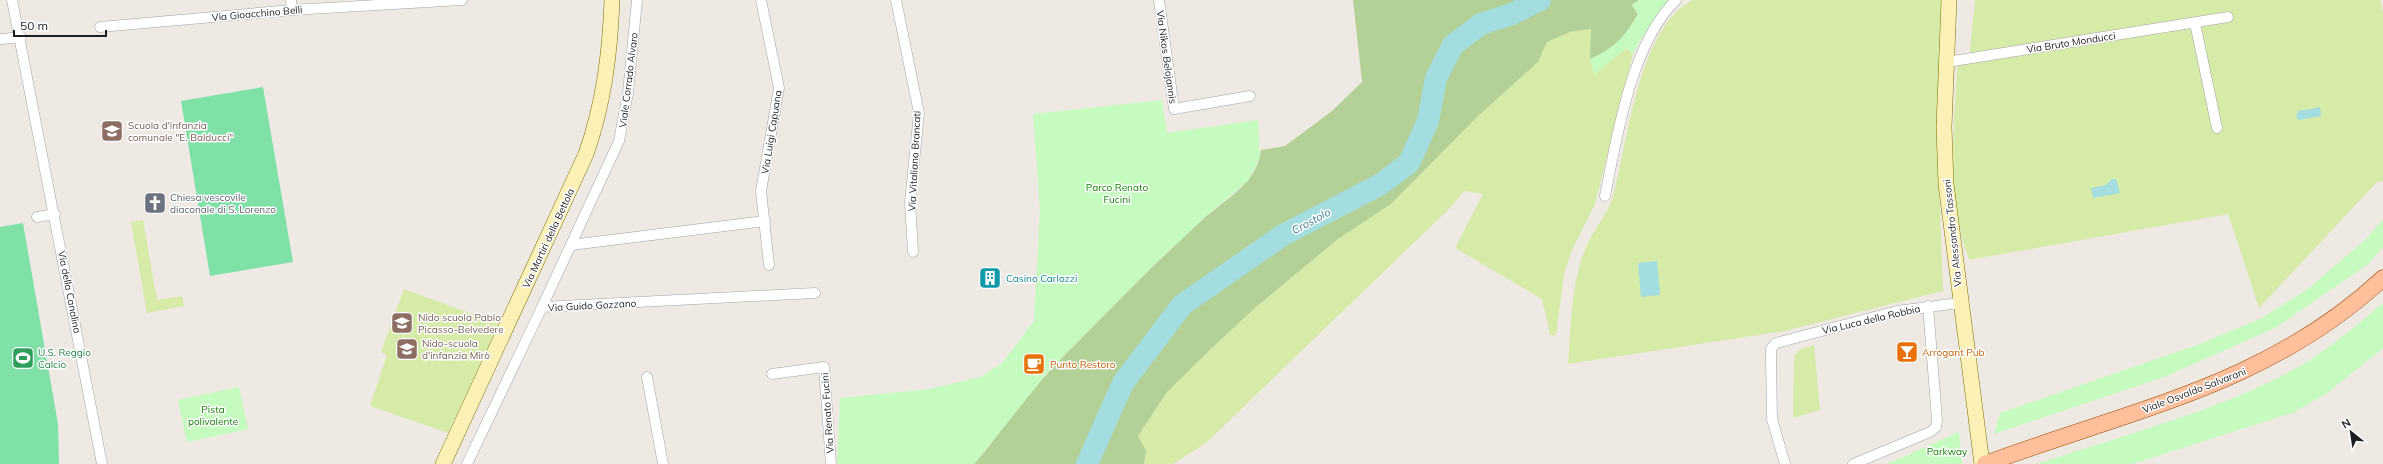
<svg xmlns="http://www.w3.org/2000/svg" width="2383" height="464" viewBox="0 0 2383 464" font-family="Mulish,sans-serif">
  <rect width="100%" height="100%" fill="#efe9e4"/>
  <path fill="#d6eba8" d="M1693 0H1944L1939 181 1943 291 1785 331 1568 364C1571 326 1571 283 1586 247 1593 230 1608 214 1613 197 1628 142 1638 27 1693 0Z
    M1975 0H2380L2383 12V181L2377 182 2259 308 2228 214 1969 260C1965 248 1961 235 1959 222 1949 170 1954 113 1958 60L1969 58Z
    M1592 29 1590 59 1626 48 1633 54 1595 204 1571 252 1564 275 1556 335H1550L1542 299 1455 248 1483 194 1464 191 1450 208 1206 443 1173 464H1144L1146 451 1138 436 1167 392 1215 345 1256 307 1338 239 1391 204 1476 118 1538 62 1547 42 1570 32Z
    M143 220 157 300 182 296 184 306 147 313 131 222Z
    M404 289 499 324 448 433 370 406 387 355 381 352Z
    M1814 345 1820 410 1793 418 1794 357 1799 350Z"/>
  <path fill="#b3d097" d="M1353 0H1639L1632 5 1638 14C1625 37 1615 48 1590 59L1591 29 1570 32 1547 42 1538 62 1476 118 1391 204 1338 239 1256 307 1215 345 1167 392 1138 436 1146 451 1144 464H974C1000 434 1022 401 1049 372 1096 319 1148 271 1200 222 1222 201 1258 184 1261 150L1285 146 1332 111 1362 82Z"/>
  <path fill="#c6fbbf" d="M1639 0H1669L1639 42 1633 54 1626 48 1594 75 1590 59C1615 48 1625 37 1638 14L1632 5Z
    M1162 100 1167 133 1258 120 1260 157 1248 181 1207 215 1150 269 1048 372 974 464H837L840 398 930 389 981 377 1002 363 1034 321 1040 209 1033 114Z
    M2383 219V247L2368 264 2277 327 2164 377 1994 434 2000 413 2197 345 2262 318 2309 288 2366 239Z
    M2383 303V348L2326 394 2292 413 2132 464H2036C2120 436 2215 412 2293 370 2323 354 2357 325 2383 303Z
    M239 387 248 429 187 442 178 400Z
    M1959 432 1962 464H1887Z"/>
  <path fill="#7fe1a8" d="M263 87 293 262 210 276 181 101Z
    M23 223 58 424 59 464H0V227Z"/>
  <path fill="#a3dddf" d="M2320 107 2321 116 2299 120 2296 117 2298 111Z
    M2112 179H2116L2120 193 2093 198 2091 188 2106 185Z
    M1657 261 1660 295 1641 297 1638 263Z"/>
  <g fill="none" stroke-linecap="round" stroke-linejoin="round">
    <path stroke="#a3dddf" stroke-width="22" d="M1087 464 1123 383 1182 305 1283 235 1381 184 1409 163 1428 121 1436 78 1453 45 1481 24 1512 14 1540 0"/>
    <g stroke="#a2a2a2" stroke-width="11">
      <path id="street" d="M12 0 102 464
        M291 0 292 10
        M761 0 779 88 761 191 769 265
        M896 0 919 113 910 202 913 252
        M1159 0 1174 109 1250 96
        M2195 23 2217 128
        M100 27 292 10 462 0
        M2 39 21 37
        M1947 62 2228 17
        M1605 196C1617 136 1631 44 1676 0
        M37 217 55 214
        M571 245 765 221
        M542 307 619 141 628 93 637 0
        M772 374 824 367 831 464
        M647 377 663 464
        M467 464 542 307 815 293
        M1785 464 1772 419 1771 357V349L1776 343 1897 311 1959 303
        M1853 464 1930 432 1936 427 1937 420 1928 306"/>
    </g>
    <g stroke="#796f01" stroke-width="16">
      <path id="secondary" d="M1949 0 1944 127 1946 184 1982 464
        M443 464 586 154C604 103 610 53 612 0"/>
    </g>
    <g stroke="#984800" stroke-width="17">
      <path id="primary" d="M1985 464C2127 411 2269 385 2383 278"/>
    </g>
    <use href="#street" stroke="#fff" stroke-width="10"/>
    <use href="#secondary" stroke="#fbf1b6" stroke-width="15"/>
    <use href="#primary" stroke="#ffbf9a" stroke-width="16"/>
  </g>
  <defs>
    <g id="school-square" transform="scale(1.15)"><rect x="-9" y="-9" width="18" height="18" rx="4" fill="#8d6e63" stroke="#fff"/><path d="M0-5L7-2L0 1L-7-2ZM-4 1L0 2.5L4 1V4Q0 6-4 4Z" fill="#fff"/></g>
    <g id="church-square" transform="scale(1.15)"><rect x="-9" y="-9" width="18" height="18" rx="4" fill="#6b7280" stroke="#fff"/><path d="M-1.2-6h2.4v3.5h3.3v2.4h-3.3V6h-2.4V-.1h-3.3v-2.4h3.3Z" fill="#fff"/></g>
    <g id="building-square" transform="scale(1.15)"><rect x="-9" y="-9" width="18" height="18" rx="4" fill="#0f9aa8" stroke="#fff"/><path d="M-4-6H4V6H1V3H-1V6H-4ZM-2.5-4.3h1.7v1.8h-1.7ZM.8-4.3h1.7v1.8H.8ZM-2.5-1h1.7V.8h-1.7ZM.8-1h1.7V.8H.8Z" fill="#fff"/></g>
    <g id="bar-square" transform="scale(1.15)"><rect x="-9" y="-9" width="18" height="18" rx="4" fill="#e8710a" stroke="#fff"/><path d="M-6-5H6L.8 .8V4.5H3.5V6h-7V4.5H-.8V.8Z" fill="#fff"/></g>
    <g id="stadium-square" transform="scale(1.15)"><rect x="-9" y="-9" width="18" height="18" rx="4" fill="#2e9e5b" stroke="#fff"/><path d="M0-5a6.5 5 0 1 0 0 10a6.5 5 0 1 0 0-10ZM-3.5-1.8h7v3.6h-7Z" fill="#fff"/></g>
    <g id="cafe-square" transform="scale(1.15)"><rect x="-9" y="-9" width="18" height="18" rx="4" fill="#e8710a" stroke="#fff"/><path d="M-5.5-4.5H6V0H3Q3 3.5 0 3.5H-2.5Q-5.5 3.5-5.5 0ZM3-3.2v2h1.7v-2ZM-6 4.5H4V6H-6Z" fill="#fff"/></g>
  </defs>
  <g fill-rule="evenodd">
    <use href="#school-square" x="112" y="131"/>
    <use href="#church-square" x="155" y="203"/>
    <use href="#building-square" x="990" y="278"/>
    <use href="#school-square" x="402" y="323"/>
    <use href="#school-square" x="407" y="349"/>
    <use href="#bar-square" x="1907" y="352"/>
    <use href="#stadium-square" x="23" y="358"/>
    <use href="#cafe-square" x="1034" y="364"/>
  </g>
  <g text-anchor="middle" stroke-width="3" stroke-linejoin="round" paint-order="stroke">
    <g font-size="10" fill="#1e1e1e" stroke="#fff">
      <text transform="translate(257 13) rotate(-5)" y="4">Via Gioacchino Belli</text>
      <text transform="translate(2071 42) rotate(-9)" y="4">Via Bruto Monducci</text>
      <text transform="translate(1167 57) rotate(82)" y="4">Via Nikos Belojannis</text>
      <text transform="translate(628 80) rotate(-83)" y="4">Viale Corrado Alvaro</text>
      <text transform="translate(771 132) rotate(-81)" y="4">Via Luigi Capuana</text>
      <text transform="translate(914 161) rotate(-87)" y="4">Via Vitaliano Brancati</text>
      <text transform="translate(1952 233) rotate(-96)" y="4">Via Alessandro Tassoni</text>
      <text transform="translate(548 238) rotate(-65)" y="4">Via Martiri della Bettola</text>
      <text transform="translate(70 292) rotate(79)" y="4">Via della Canalina</text>
      <text transform="translate(592 305) rotate(-3)" y="4">Via Guido Gozzano</text>
      <text transform="translate(1871 319) rotate(-13)" y="4">Via Luca della Robbia</text>
      <text transform="translate(2194 390) rotate(-21)" y="4">Viale Osvaldo Salvarani</text>
      <text transform="translate(827 413) rotate(-94)" y="4">Via Renato Fucini</text>
    </g>
    <g font-size="10" fill="#785e54" stroke="#fff" text-anchor="start">
      <text x="128" y="129">Scuola d'infanzia<tspan x="128" dy="12">comunale "E. Balducci"</tspan></text>
      <text x="418" y="321">Nido scuola Pablo<tspan x="418" dy="12">Picasso-Belvedere</tspan></text>
      <text x="422" y="347">Nido-scuola<tspan x="422" dy="12">d'infanzia Mirò</tspan></text>
    </g>
    <g font-size="10" fill="#158008" stroke="#fff">
      <text x="1117" y="191">Parco Renato<tspan x="1117" dy="12">Fucini</tspan></text>
      <text x="213" y="413">Pista<tspan x="213" dy="12">polivalente</tspan></text>
      <text x="1947" y="455">Parkway</text>
    </g>
    <g font-size="10" fill="#5b616d" stroke="#fff" text-anchor="start">
      <text x="170" y="201">Chiesa vescovile<tspan x="170" dy="12">diaconale di S. Lorenzo</tspan></text>
    </g>
    <g font-size="10" fill="#0d838f" stroke="#fff" text-anchor="start">
      <text x="1006" y="282">Casino Carlozzi</text>
    </g>
    <g font-size="10" fill="#27864d" stroke="#fff" text-anchor="start">
      <text x="38" y="356">U.S. Reggio<tspan x="38" dy="12">Calcio</tspan></text>
    </g>
    <g font-size="10" fill="#c56008" stroke="#fff" text-anchor="start">
      <text x="1922" y="356">Arrogant Pub</text>
      <text x="1050" y="368">Punto Restoro</text>
    </g>
    <g font-size="11" font-style="italic" fill="#3f7e99" stroke="#fff">
      <text transform="translate(1311 221) rotate(-28)" y="4">Crostolo</text>
    </g>
  </g>
  <g transform="translate(2351 432) rotate(330)" stroke="#ffffff" stroke-width="3" paint-order="stroke">
  <path d="M0-3L7 15L0 10L-7 15Z" fill="#1e1e1e"/>
  <text y="-6" font-size="11" font-weight="bold" text-anchor="middle" fill="#1e1e1e">N</text>
  </g>
  <path d="M14 30v6h92v-6" fill="none" stroke="#1e1e1e" stroke-width="2"/>
  <text x="20" y="30" font-size="12" fill="#1e1e1e" stroke="#ffffff" stroke-width="3" paint-order="stroke">50 m</text>
</svg>
